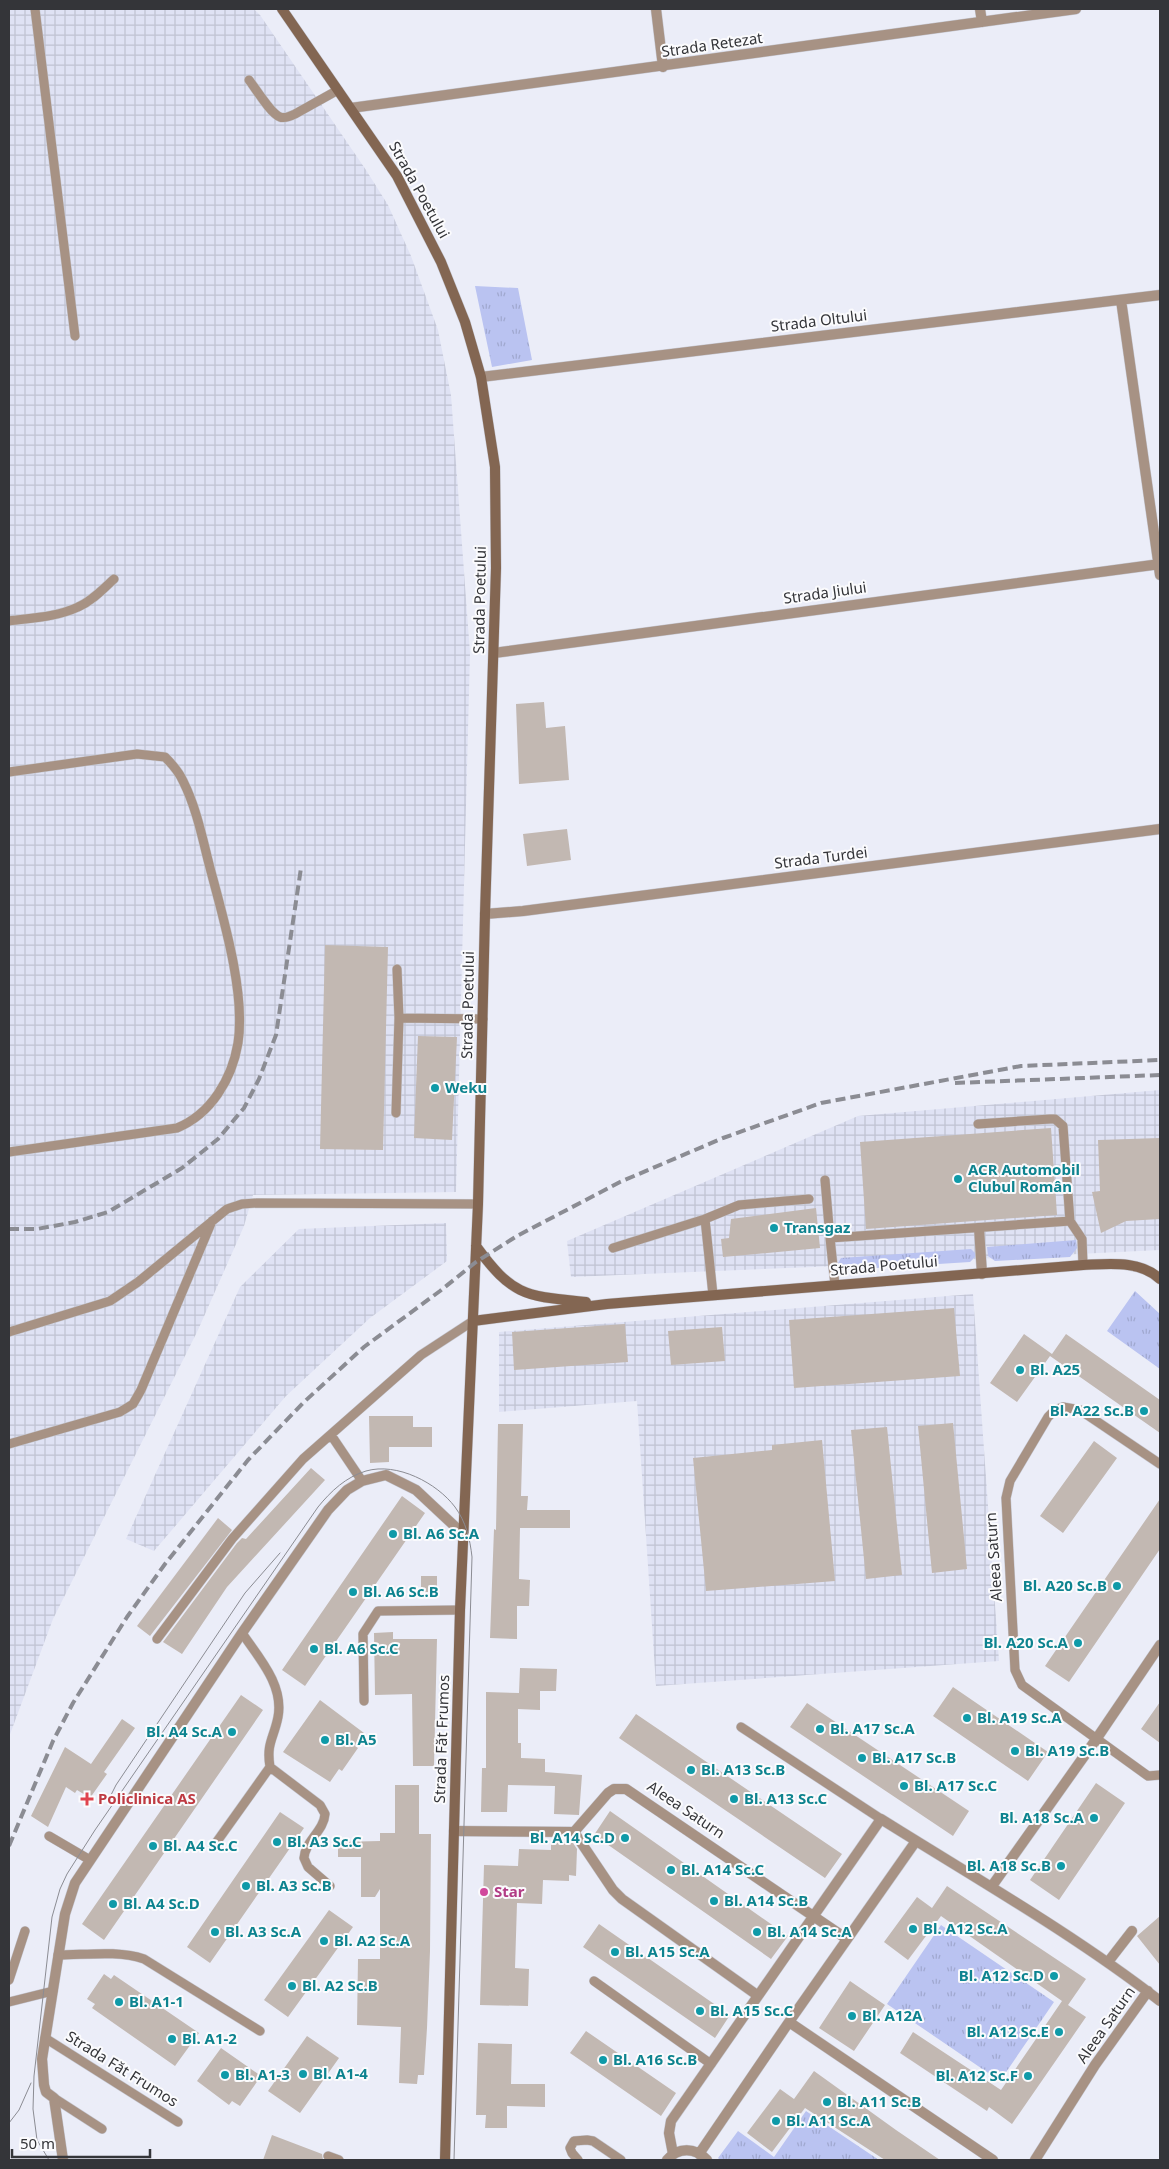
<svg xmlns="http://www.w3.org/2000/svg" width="1169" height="2169" viewBox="0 0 1169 2169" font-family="'Noto Sans',sans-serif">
  <defs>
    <pattern id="industrial-grid" width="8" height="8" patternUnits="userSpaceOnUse" patternTransform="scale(1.25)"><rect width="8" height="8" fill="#dfe2f4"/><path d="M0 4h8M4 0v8" fill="none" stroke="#c0c2d2"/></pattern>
    <pattern id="grass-tufts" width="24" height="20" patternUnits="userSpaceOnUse" patternTransform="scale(1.25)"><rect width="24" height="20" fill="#bac3f1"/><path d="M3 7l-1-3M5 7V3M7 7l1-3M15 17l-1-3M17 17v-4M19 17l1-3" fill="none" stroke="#a0a8cf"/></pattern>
  </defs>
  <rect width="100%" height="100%" fill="#ebedf8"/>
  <path fill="url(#industrial-grid)" d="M9 9H254L260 15 366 170 388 205 411 256 438 330 451 395 470 653 456 1192 253 1195 244 1226 198 1330 53 1619 9 1737Z
    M1160 1090V1250L813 1267 571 1277 567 1241 858 1116Z
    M446 1223 447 1261 370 1318 286 1396 154 1551 126 1539 240 1287 299 1229Z
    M973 1294 999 1661 656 1686 637 1401 499 1412V1332Z"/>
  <path fill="url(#grass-tufts)" d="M475 286 518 288 532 360 492 367Z
    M1076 1240 1077 1248 1070 1257 995 1261 988 1256 987 1247Z
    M971 1249 975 1253V1257L970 1262 844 1270 839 1267 838 1263 841 1258Z
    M1135 1291 1160 1314V1369L1107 1331Z
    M941 1925 1054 2002 1000 2081 887 2004Z
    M806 2111 879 2160H720L718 2158 738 2131 774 2157Z"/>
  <path fill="#c2b8b2" d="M544 702 546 728 565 726 569 780 519 784 516 704Z
    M567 829 571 860 527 866 523 834Z
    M325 945 388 947 383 1150 320 1149Z
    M418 1036 457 1037 452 1140 414 1138Z
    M1051 1128 1057 1215 866 1229 860 1142Z
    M1160 1138V1219L1126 1221 1101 1233 1092 1192 1100 1191 1098 1140Z
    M816 1208 820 1248 723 1257 721 1239 729 1238 731 1219Z
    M954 1308 960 1376 794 1388 789 1320Z
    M625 1324 628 1362 514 1370 512 1332Z
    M722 1327 725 1361 671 1365 668 1331Z
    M1024 1334 1052 1354 1066 1334 1160 1400V1433L1050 1356 1017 1402 990 1383Z
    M369 1416H413V1427H432V1447H389V1462L370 1463Z
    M953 1423 967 1569 932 1573 918 1426Z
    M498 1424H523L521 1496H528L527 1510H570V1528H520L519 1579 530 1580 529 1606H517V1639L490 1638 494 1529 496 1530Z
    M887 1427 902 1575 866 1579 851 1430Z
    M822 1440 835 1581 706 1591 693 1458 772 1450V1445Z
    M1094 1441 1117 1458 1063 1533 1040 1516Z
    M311 1468 325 1480 227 1587 182 1654 163 1642 237 1543 242 1538 246 1539Z
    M402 1496 425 1513 305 1686 282 1670Z
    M1160 1499V1549L1069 1682 1045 1666Z
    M218 1518 232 1530 150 1636 137 1626Z
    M421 1576H437V1592H421Z
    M393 1632V1639H437L434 1766H413L412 1694 375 1695 374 1633Z
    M520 1668 557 1669 556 1691H540V1710L518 1709V1743H521V1758L545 1759V1772L582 1775 579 1815 554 1814 555 1786 508 1785 507 1812H481L482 1768H486V1692L519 1693Z
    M953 1687 1048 1752 1028 1781 933 1716Z
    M241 1695 263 1710 104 1940 82 1924Z
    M320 1700 364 1733 355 1746 358 1748 342 1771 339 1769 330 1782 283 1752Z
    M1160 1702V1743L1141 1729Z
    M807 1703 969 1811 953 1836 790 1727Z
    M636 1714 842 1854 825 1878 619 1738Z
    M122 1719 135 1728 104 1772 107 1774 90 1798 77 1790 75 1793 66 1787 48 1827 31 1816 65 1747 91 1764Z
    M1096 1783 1125 1803 1059 1900 1030 1880Z
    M395 1785H419V1834H431L430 1951 427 2028 424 2075H418L417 2084 399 2083 401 2027 357 2025 358 1959H380V1889L375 1897H361V1857H338V1842L380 1841V1833H395Z
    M610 1811 788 1936 771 1959 594 1835Z
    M280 1812 304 1828 210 1963 187 1947Z
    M551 1842 573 1843 577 1849 576 1876 569 1875V1881L543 1880 542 1904 517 1903 515 1968 529 1969 528 2006 480 2005 484 1865 518 1866 519 1849 551 1850Z
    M947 1886 1086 1979 1068 2005 1086 2017 1012 2124 989 2107 987 2111 900 2053 913 2032 1001 2090 1062 2001 941 1916 908 1960 884 1942 917 1897 932 1908Z
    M329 1910 353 1927 288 2017 264 2000Z
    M1160 1916V1965L1137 1936Z
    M599 1924 730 2015 715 2038 583 1947Z
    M104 1974 111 1979 114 1975 199 2033 175 2066 92 2008 95 2004 87 1999Z
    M850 1981 885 2005 854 2051 819 2028Z
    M586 2031 676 2093 661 2116 570 2053Z
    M307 2036 339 2058 300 2113 268 2091Z
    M478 2043 512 2044 511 2084H545V2107L507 2106V2128H485L486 2115H476Z
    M221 2048 261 2076 240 2106 232 2101 229 2105 197 2081Z
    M814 2071 896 2130 940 2160H885L805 2108 772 2152 747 2133 780 2089 794 2099Z
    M272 2135 322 2154 323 2160H263Z"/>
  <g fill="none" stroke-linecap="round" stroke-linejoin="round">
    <g stroke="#c6c8d2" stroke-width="10">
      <path id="lane" d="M35 9 75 336
        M249 80C256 89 271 114 280 117 285 119 291 116 295 114L338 90
        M9 621C31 618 57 617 78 607 92 601 103 589 114 579
        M9 772 137 754 165 757C172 764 179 772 183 781 196 807 202 836 209 864 222 914 246 992 238 1043 232 1079 211 1114 177 1128L9 1152
        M397 969 399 1018
        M396 1113 399 1018 483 1019
        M978 1124 1050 1119H1055L1063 1126 1070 1221 1082 1239 1083 1265
        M825 1180 830 1238 1070 1221
        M830 1238 835 1285
        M613 1248 705 1219
        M713 1295 705 1219 739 1205 809 1199
        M9 1332 110 1301 138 1282 227 1209 242 1204 257 1203 478 1204
        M331 1435 362 1481
        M9 1444 120 1412 133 1404 141 1390 212 1221
        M1160 1464 1080 1410 1063 1407 1055 1410 1048 1417 1010 1481 1006 1498 1015 1670 1022 1685 1148 1776 1160 1775
        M242 1633C259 1658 284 1685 278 1717 274 1738 266 1743 270 1767L320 1805 325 1814C324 1831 305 1841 304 1858L308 1867 330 1886
        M157 1639 232 1539 303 1459 421 1355 473 1321
        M364 1701 363 1634 378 1611 460 1610
        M741 1727 881 1819
        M49 1836 90 1860
        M213 1847 270 1767
        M58 1955C86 1955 117 1950 144 1959L260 2031
        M9 1980 25 1931
        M594 1981 711 2064
        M9 2002 53 1991
        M45 2038 178 2122
        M54 2098 102 2129
        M328 2156 339 2160
        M578 2160 572 2153 570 2148 574 2141 587 2140 593 2141 621 2160"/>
    </g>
    <g stroke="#c6c8d2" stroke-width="11">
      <path id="street" d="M656 9 663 67
        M980 9 982 22
        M351 108 1076 9
        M1121 300 1160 575
        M481 377 1160 295
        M494 653 1160 564
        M485 914 523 911 1160 829
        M979 1228 982 1274
        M454 1831 574 1832
        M574 1832 608 1793 614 1789H626L847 1939
        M574 1832 613 1890 622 1899 757 1995
        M992 1886 1097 1738 1160 1645
        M1108 1962 1132 1931
        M789 2022 993 2160
        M673 2154 669 2133 671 2121 881 1819C975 1878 1072 1933 1160 2001
        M699 2154 789 2022 916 1841
        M63 2160 54 2098 46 2092 44 2085 42 2059 65 1914 75 1883 242 1633 328 1510 347 1490 362 1481 386 1475 416 1490 464 1535
        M667 2160C678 2147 695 2147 707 2160
        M1035 2160 1095 2065 1148 1991"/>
    </g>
    <g stroke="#c6c8d2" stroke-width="11">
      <path id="secondary" d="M282 9 397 176 441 262 465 322 481 377 495 467 496 568 485 914 478 1204 460 1610 445 2160
        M476 1246C513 1297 526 1296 586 1302
        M473 1321 607 1304 1083 1265C1109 1264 1140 1260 1160 1279"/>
    </g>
    <use href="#lane" stroke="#a79284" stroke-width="9"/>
    <use href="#street" stroke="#a79284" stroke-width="10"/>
    <use href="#secondary" stroke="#836652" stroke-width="10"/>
    <path stroke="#8b8c93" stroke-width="1" d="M108 1801 116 1785 245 1593 280 1553
      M9 2123 19 2110 31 2083
      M49 2160 37 2140 33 2109 34 2076 52 1917 60 1889 67 1874 95 1830 318 1507C331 1491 346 1477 366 1471 397 1462 437 1483 455 1507 466 1522 470 1539 472 1557L454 2160"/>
    <path stroke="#8b8c93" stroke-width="4" stroke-dasharray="10 5" stroke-linecap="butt" d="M955 1083 1160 1075
      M9 1229H37L75 1222 108 1212 182 1168 218 1139 244 1108 259 1079 276 1035 301 868
      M9 1846 53 1741 73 1703 127 1617 165 1564 248 1460 304 1402 364 1347 440 1291 476 1262 517 1236 620 1182 723 1138 821 1103 1021 1066 1160 1060"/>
  </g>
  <g fill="#0f9aa8" stroke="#fbfbfd" stroke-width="2">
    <circle cx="435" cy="1088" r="5"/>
    <circle cx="958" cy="1179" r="5"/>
    <circle cx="774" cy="1228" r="5"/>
    <circle cx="1020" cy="1370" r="5"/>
    <circle cx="1144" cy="1411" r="5"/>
    <circle cx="393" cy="1534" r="5"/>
    <circle cx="1117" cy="1586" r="5"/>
    <circle cx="353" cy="1592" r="5"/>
    <circle cx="1078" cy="1643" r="5"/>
    <circle cx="314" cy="1649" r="5"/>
    <circle cx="967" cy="1718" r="5"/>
    <circle cx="820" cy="1729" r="5"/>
    <circle cx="232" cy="1732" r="5"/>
    <circle cx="325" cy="1740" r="5"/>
    <circle cx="1015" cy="1751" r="5"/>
    <circle cx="862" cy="1758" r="5"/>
    <circle cx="691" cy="1770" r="5"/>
    <circle cx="904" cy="1786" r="5"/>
    <circle cx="734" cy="1799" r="5"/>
    <circle cx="1094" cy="1818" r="5"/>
    <circle cx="625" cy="1838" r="5"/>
    <circle cx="277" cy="1842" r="5"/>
    <circle cx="153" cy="1846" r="5"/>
    <circle cx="1061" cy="1866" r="5"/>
    <circle cx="671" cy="1870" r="5"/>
    <circle cx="246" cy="1886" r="5"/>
    <circle cx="714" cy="1901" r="5"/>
    <circle cx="113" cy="1904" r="5"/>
    <circle cx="913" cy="1929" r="5"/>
    <circle cx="215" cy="1932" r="5"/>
    <circle cx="757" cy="1932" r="5"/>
    <circle cx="324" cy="1941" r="5"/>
    <circle cx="615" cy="1952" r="5"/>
    <circle cx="1054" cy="1976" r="5"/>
    <circle cx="292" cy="1986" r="5"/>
    <circle cx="119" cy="2002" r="5"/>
    <circle cx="700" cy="2011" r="5"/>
    <circle cx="852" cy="2016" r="5"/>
    <circle cx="1059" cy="2032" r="5"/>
    <circle cx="172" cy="2039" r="5"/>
    <circle cx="603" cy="2060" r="5"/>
    <circle cx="303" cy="2074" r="5"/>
    <circle cx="225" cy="2075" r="5"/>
    <circle cx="1028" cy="2076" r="5"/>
    <circle cx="827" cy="2102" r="5"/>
    <circle cx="776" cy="2121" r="5"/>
  </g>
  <path fill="#e0444e" stroke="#fbfbfd" stroke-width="2" d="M84.5 1791.5h5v5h5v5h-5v5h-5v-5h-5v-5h5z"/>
  <circle fill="#d1479c" stroke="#fbfbfd" stroke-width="2" cx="484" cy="1892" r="5"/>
  <g text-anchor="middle" stroke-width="4" stroke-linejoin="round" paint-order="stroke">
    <g font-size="15" fill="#343539" stroke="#fbfbfd">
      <text transform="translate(712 45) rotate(-8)" y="5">Strada Retezat</text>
      <text transform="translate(419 190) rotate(61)" y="5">Strada Poetului</text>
      <text transform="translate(819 321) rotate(-7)" y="5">Strada Oltului</text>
      <text transform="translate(825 593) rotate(-8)" y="5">Strada Jiului</text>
      <text transform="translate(480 600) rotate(-89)" y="5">Strada Poetului</text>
      <text transform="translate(821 858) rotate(-7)" y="5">Strada Turdei</text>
      <text transform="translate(468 1005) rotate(-89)" y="5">Strada Poetului</text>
      <text transform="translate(884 1266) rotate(-5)" y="5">Strada Poetului</text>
      <text transform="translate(994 1557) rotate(-94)" y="5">Aleea Saturn</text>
      <text transform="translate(442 1739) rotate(-88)" y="5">Strada Făt Frumos</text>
      <text transform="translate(686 1810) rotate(34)" y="5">Aleea Saturn</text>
      <text transform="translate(1106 2025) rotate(-55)" y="5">Aleea Saturn</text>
      <text transform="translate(122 2069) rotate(32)" y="5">Strada Făt Frumos</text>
    </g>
    <g font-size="15" font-weight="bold" fill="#0d838f" stroke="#fbfbfd" text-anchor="start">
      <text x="445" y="1093">Weku</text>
      <text x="968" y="1175">ACR Automobil<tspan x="968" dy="17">Clubul Român</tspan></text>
      <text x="784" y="1233">Transgaz</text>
      <text x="1030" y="1375">Bl. A25</text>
      <text x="1134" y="1416" text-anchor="end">Bl. A22 Sc.B</text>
      <text x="403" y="1539">Bl. A6 Sc.A</text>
      <text x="1107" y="1591" text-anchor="end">Bl. A20 Sc.B</text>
      <text x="363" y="1597">Bl. A6 Sc.B</text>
      <text x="1068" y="1648" text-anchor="end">Bl. A20 Sc.A</text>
      <text x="324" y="1654">Bl. A6 Sc.C</text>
      <text x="977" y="1723">Bl. A19 Sc.A</text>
      <text x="830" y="1734">Bl. A17 Sc.A</text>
      <text x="222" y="1737" text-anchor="end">Bl. A4 Sc.A</text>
      <text x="335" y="1745">Bl. A5</text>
      <text x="1025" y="1756">Bl. A19 Sc.B</text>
      <text x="872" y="1763">Bl. A17 Sc.B</text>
      <text x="701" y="1775">Bl. A13 Sc.B</text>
      <text x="914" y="1791">Bl. A17 Sc.C</text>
      <text x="744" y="1804">Bl. A13 Sc.C</text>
      <text x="1084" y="1823" text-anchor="end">Bl. A18 Sc.A</text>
      <text x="615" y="1843" text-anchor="end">Bl. A14 Sc.D</text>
      <text x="287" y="1847">Bl. A3 Sc.C</text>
      <text x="163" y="1851">Bl. A4 Sc.C</text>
      <text x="1051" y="1871" text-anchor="end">Bl. A18 Sc.B</text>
      <text x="681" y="1875">Bl. A14 Sc.C</text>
      <text x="256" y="1891">Bl. A3 Sc.B</text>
      <text x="724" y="1906">Bl. A14 Sc.B</text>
      <text x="123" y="1909">Bl. A4 Sc.D</text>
      <text x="923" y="1934">Bl. A12 Sc.A</text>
      <text x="225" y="1937">Bl. A3 Sc.A</text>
      <text x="767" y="1937">Bl. A14 Sc.A</text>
      <text x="334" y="1946">Bl. A2 Sc.A</text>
      <text x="625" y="1957">Bl. A15 Sc.A</text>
      <text x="1044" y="1981" text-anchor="end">Bl. A12 Sc.D</text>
      <text x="302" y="1991">Bl. A2 Sc.B</text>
      <text x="129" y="2007">Bl. A1-1</text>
      <text x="710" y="2016">Bl. A15 Sc.C</text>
      <text x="862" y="2021">Bl. A12A</text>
      <text x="1049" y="2037" text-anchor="end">Bl. A12 Sc.E</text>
      <text x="182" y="2044">Bl. A1-2</text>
      <text x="613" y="2065">Bl. A16 Sc.B</text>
      <text x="313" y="2079">Bl. A1-4</text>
      <text x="235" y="2080">Bl. A1-3</text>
      <text x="1018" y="2081" text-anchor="end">Bl. A12 Sc.F</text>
      <text x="837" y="2107">Bl. A11 Sc.B</text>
      <text x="786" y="2126">Bl. A11 Sc.A</text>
    </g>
    <g font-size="15" font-weight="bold" fill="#be3a42" stroke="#fbfbfd" text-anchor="start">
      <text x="98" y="1804">Policlinica AS</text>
    </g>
    <g font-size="15" font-weight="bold" fill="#b23c85" stroke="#fbfbfd" text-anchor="start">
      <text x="494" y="1897">Star</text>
    </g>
  </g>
  <rect width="1169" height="2169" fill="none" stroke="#343539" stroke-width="20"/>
  <path d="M12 2149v8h138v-8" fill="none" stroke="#343539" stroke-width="2.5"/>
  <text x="20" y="2149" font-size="15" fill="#343539" stroke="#fbfbfd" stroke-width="4" paint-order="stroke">50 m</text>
</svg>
